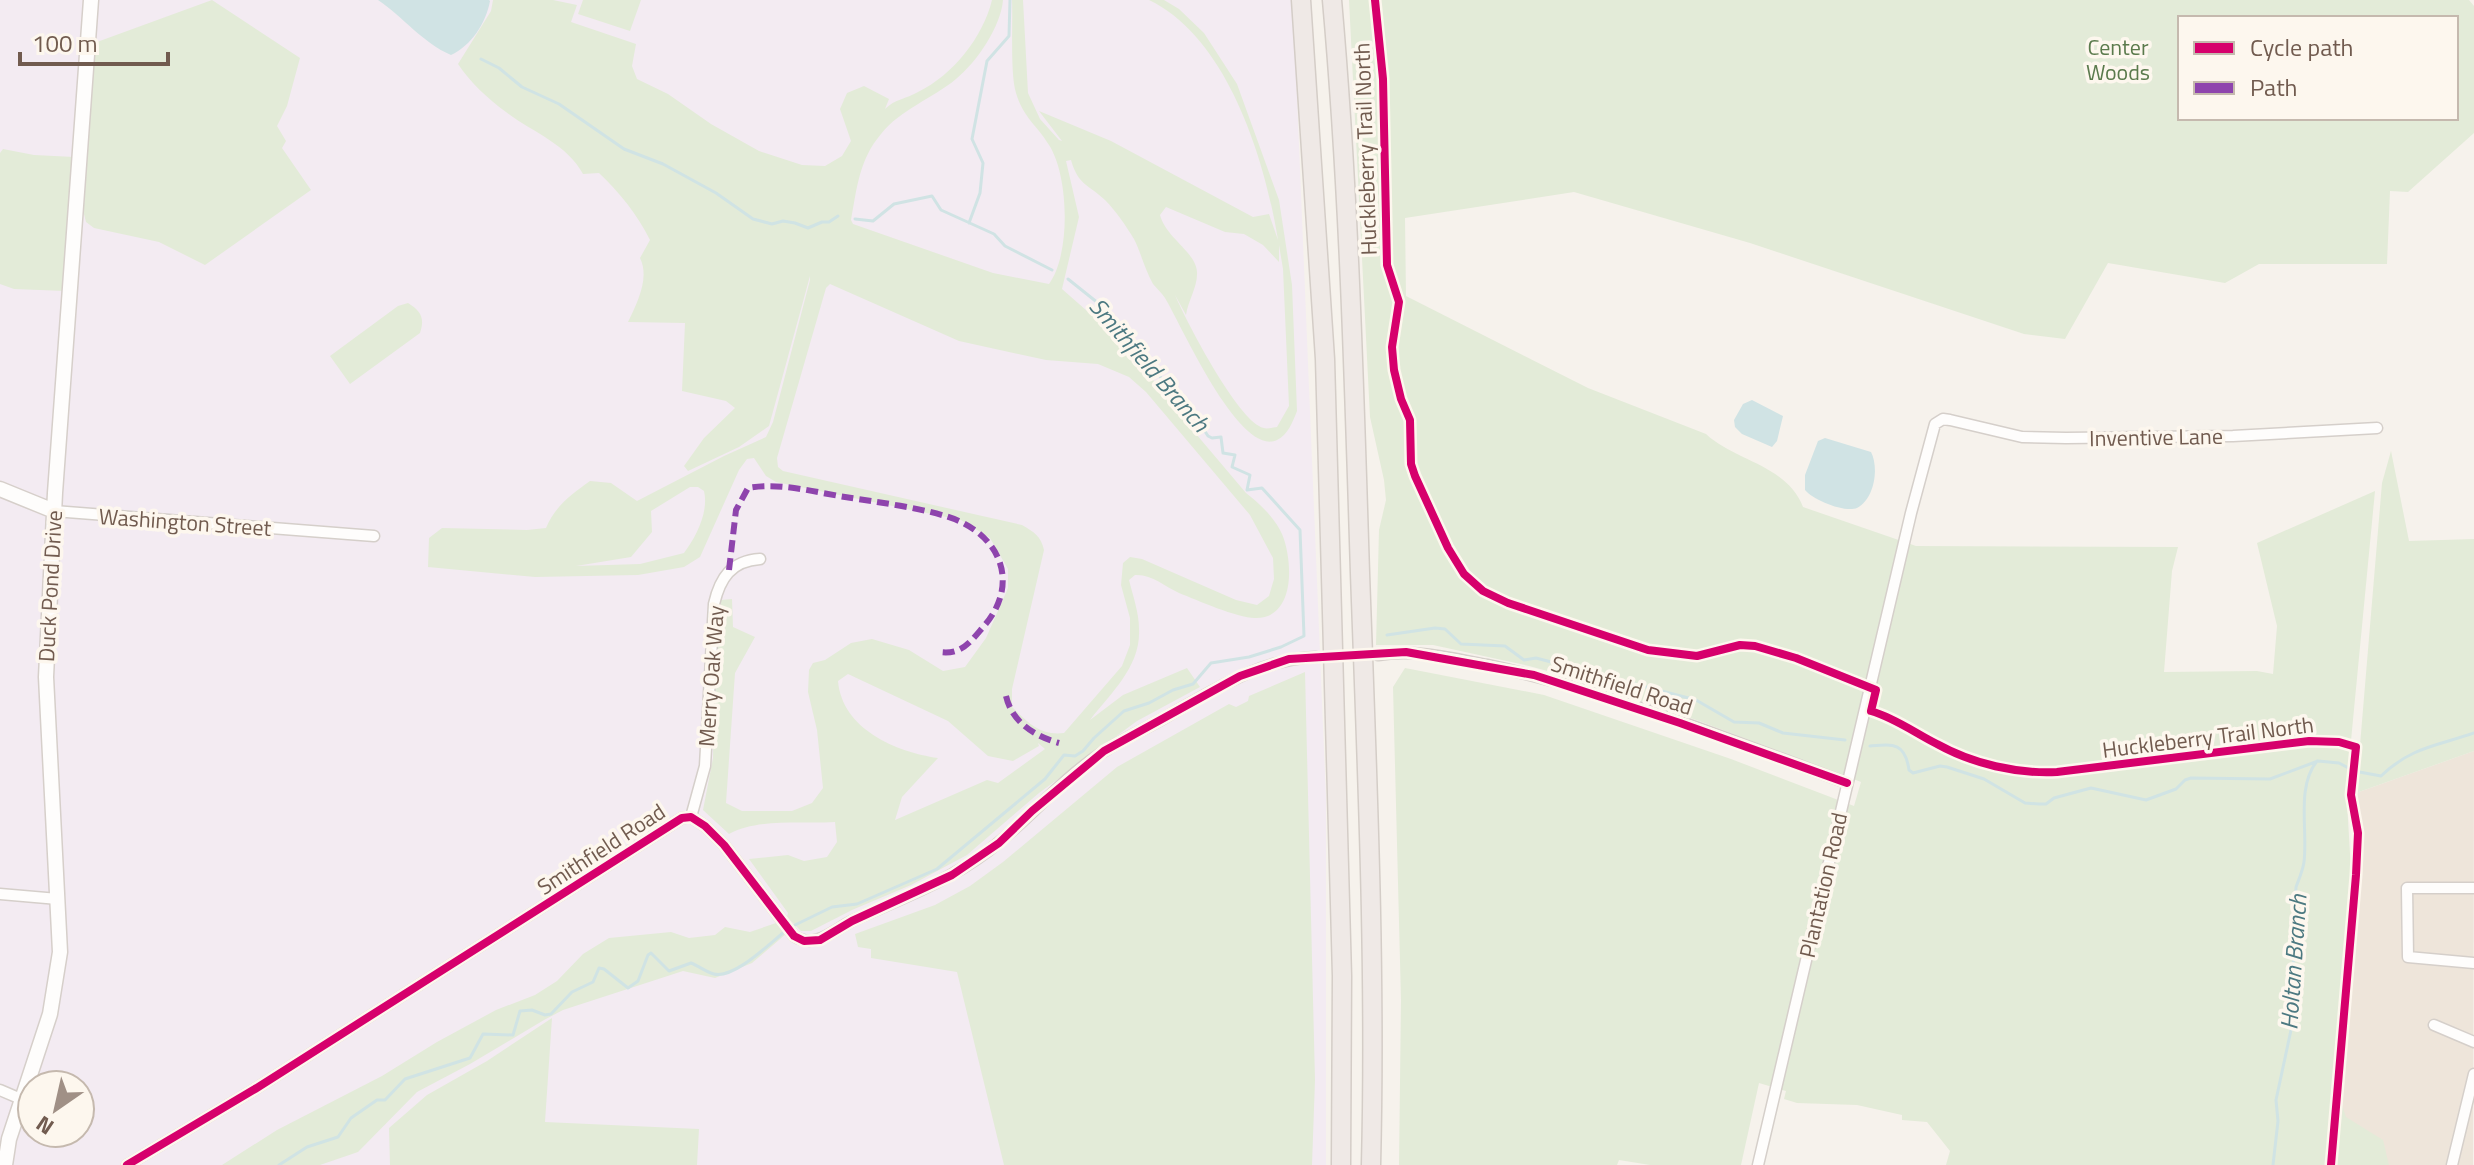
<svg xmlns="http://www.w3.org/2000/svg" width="2474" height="1165" viewBox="0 0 2474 1165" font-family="'Titillium Web',sans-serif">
  <rect width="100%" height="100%" fill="#f6f2ec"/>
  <path fill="#eee5da" d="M2474 751 2473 1165H2325L2356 793Z"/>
  <path fill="#f3ebf2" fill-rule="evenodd" d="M0 0H1293L1326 799V1165H0ZM32 1085H80V1133H32Z"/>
  <path fill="#e3ebd8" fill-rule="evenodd" d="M212 0 300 58 287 106 277 126 286 141 282 148 311 190 205 265 159 242 94 228 86 222 83 210 94 49 97 42Z
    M493 0H553L577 5 571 22 636 44 632 66 637 79 668 94 711 124 759 151 802 165 825 166 842 156 851 141 840 109 847 93 864 86 889 99 885 109C895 99 906 99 918 92 953 75 983 37 992 0H1003C1001 26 977 62 956 79 932 99 901 109 881 134 859 160 857 188 851 220L853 224 993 273 1049 284C1071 254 1069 176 1049 145 1037 125 1024 119 1016 93 1010 73 1013 23 1012 0H1023L1028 93 1040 119 1059 140 1062 141 1039 111 1111 141 1253 217 1269 214 1278 240C1265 160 1228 38 1149 0H1164L1179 9 1204 33 1237 84 1279 200 1292 285 1297 411C1293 421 1288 435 1277 440 1239 458 1180 322 1165 298 1162 293 1157 289 1153 284 1145 270 1141 253 1134 239 1126 226 1116 211 1105 200 1088 184 1078 185 1071 160L1066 161 1079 217 1062 289 1103 325 1136 365 1149 372 1158 389 1246 493C1259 503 1275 518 1282 534 1293 560 1296 619 1255 618 1237 618 1197 600 1179 593 1164 586 1152 574 1135 575L1129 580C1133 596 1139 613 1139 629 1141 666 1112 692 1090 720L1123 695 1187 668 1200 687 1137 721 1039 793 967 855 911 885 852 910 811 931H801L787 917 788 913 749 859 788 855 804 861 827 857 837 842 835 822C802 824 757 818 729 834L703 810 713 758 714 679 721 600 732 599 733 627 755 637 735 673 726 803 742 811H792L812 803 823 788 817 730 808 692 809 670 813 663 825 660 851 643 872 639 909 650 943 671 965 667 986 638 1008 588V569L990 538 961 520 776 482 766 476 754 458 747 459 739 470 700 557 684 567 638 575 535 577 428 567 429 538 442 528 527 530 546 528C555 506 572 494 590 481L611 483 637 501 724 456 766 437 773 422 810 280V276L769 426 739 447 688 471 684 466 704 438 735 408 726 401 682 391 685 323 628 322C637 303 650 278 640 258L650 240C637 214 620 193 599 173L583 174C567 144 532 132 506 112 488 99 470 82 458 64L491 11ZM1166 207 1225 232 1244 234 1263 245 1279 262V245L1283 269 1289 406 1277 427C1270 428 1265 430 1259 426 1234 412 1187 323 1175 295L1186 315C1188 301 1198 286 1197 272 1196 252 1166 238 1160 215ZM830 284 959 341 1046 360 1098 364 1129 377 1146 392 1250 515 1273 558 1274 579 1269 596 1257 605 1236 600 1142 559 1130 557 1123 563 1121 585 1130 618V645L1122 666 1064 733C1041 736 1028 723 1012 707V689L1044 550C1041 536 1034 532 1022 525L783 471 778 467 777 458 826 288ZM690 487H698L704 491C709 512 696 537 684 553L640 564 576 566 631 557 652 532 651 511ZM848 674 948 721 988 756 1013 761 1039 746 1038 743 1045 749 998 783 987 780 895 820 902 797 938 758C896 752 842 729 838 681Z
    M583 0H641L630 31 578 14Z
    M1349 0H2469L2474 6V133L2408 192 2390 191 2387 264H2259L2225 283 2108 263 2065 339 2024 334 1750 243 1574 192 1405 218 1406 296 1588 388 1706 434C1735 461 1787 465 1803 507L1916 546 2178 547 2172 571 2164 672 2257 671 2273 674 2277 626 2257 543 2375 491 2350 751 2347 802 2351 871 2334 1081 2346 1117 2383 1140 2389 1165H1946L1950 1151 1927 1122 1902 1120V1115L1857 1105 1797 1103 1784 1099 1786 1091 1759 1083 1741 1165H1650L1619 1160 1617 1165H1399L1401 1000 1393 687 1405 668 1544 695 1731 759 1854 806 1861 782 1699 721 1584 681 1529 666 1433 645H1376L1379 530 1386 500 1384 480 1370 417ZM2180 18H2456V118H2180Z
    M3 149 34 155 74 157 65 291 14 289 0 284V153Z
    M408 303C421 311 425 318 420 333L350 384 330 356 398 306Z
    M2391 451 2409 541 2474 539V751L2356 793 2382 483Z
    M1305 672 1315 1080 1312 1165H1004L957 972 871 958V949L858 947 855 934 935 905 970 886 1003 862 1117 767 1229 704 1236 707 1248 701 1249 696Z
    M776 923 786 934 752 963 715 978 683 971 563 1010 544 1020 470 1064 417 1092 358 1152 320 1165H222L277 1130 382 1076 437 1042 496 1010 535 995 557 981 583 954 609 938 671 932 689 938 715 935 725 927 750 932Z
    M552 1018 545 1122 699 1129 697 1165H390L389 1128 427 1095 487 1061Z"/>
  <path fill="#d0e3e4" d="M378 0H489L490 1C486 23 471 46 451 55 423 43 403 17 378 0Z
    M1752 400 1783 416 1777 441 1772 447 1742 434 1735 427 1734 420 1743 404Z
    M1825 438 1871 452C1879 467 1875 499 1857 508 1845 513 1813 500 1805 490V475L1818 441Z"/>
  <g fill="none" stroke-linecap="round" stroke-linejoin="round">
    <path stroke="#d0e3e4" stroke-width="3" d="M481 59 499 68 522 87 559 104 624 149 663 164 716 193 753 219 772 224 783 221 795 223 808 228 822 222H829L838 216
      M855 219 873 221 894 204 932 196 941 210 994 234 1005 246 1052 270
      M969 223 980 193 983 163 972 139 987 61 1009 36 1010 0
      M1387 635 1435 628 1445 629 1461 644 1505 646 1524 660 1536 658 1696 700 1734 722 1759 723 1783 733 1845 740
      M1870 746C1893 744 1905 742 1909 770L1913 773 1940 766 1947 767 1984 779 2025 803 2039 804H2046L2054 798 2091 788 2146 800 2176 789 2185 780 2191 778 2270 779 2318 761 2339 763 2354 771 2381 776C2411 747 2437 746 2474 733
      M795 925 832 907 857 904 937 869 1045 779 1064 755 1075 756 1083 751 1094 738 1124 711 1149 703 1173 690 1193 684 1211 663 1249 657 1281 647 1304 636 1300 530 1262 488 1247 490 1250 475 1232 467 1235 455 1223 453 1221 437 1212 438 1208 436 1195 416 1171 394 1149 359 1140 360 1117 329 1100 314 1098 303 1068 279
      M279 1165 307 1147 338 1137 351 1118 377 1100H385L405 1079 470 1058 483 1034 513 1035 520 1011 532 1010 545 1015 551 1014 572 992 593 982 599 968 604 969 628 988 638 981 648 955 651 953 669 971 691 963C699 966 706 972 714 974 734 979 769 944 783 933
      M2273 1165 2278 1121 2276 1100 2291 1030 2296 887C2299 879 2303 870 2304 862 2308 830 2296 787 2317 761"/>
    <path stroke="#d5ccc5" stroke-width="10" stroke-dasharray="10 5" stroke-linecap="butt" d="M1316 657 1368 656"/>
    <g stroke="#d5cfca" stroke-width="13">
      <path id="street" d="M54 511 374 536
        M1378 655C1415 649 1451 658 1487 665 1610 691 1729 740 1847 783
        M691 817 705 766 714 604C720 578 731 561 760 559
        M2474 888H2407L2408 957 2474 963
        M0 894 58 899
        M2434 1025 2474 1042
        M0 1090 21 1099
        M127 1165 255 1089 682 818 691 817 705 826 724 845 794 936C816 950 834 929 854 920 900 899 947 882 988 851 1028 821 1060 780 1103 752 1123 739 1145 729 1166 717 1214 690 1260 659 1316 657
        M1758 1165 1911 513 1935 424 1943 419 1950 420 2022 437 2066 438 2233 436 2377 428
        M2452 1165 2474 1074"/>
    </g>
    <g stroke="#d6cfca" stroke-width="17">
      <path id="secondary" d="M0 489 54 511
        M5 1165 9 1139 50 1014 60 952 46 677 55 493 91 0"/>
    </g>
    <g stroke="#d4cdc7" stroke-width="21">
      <path id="highway" d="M1301 0 1325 359 1342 976 1341 1165
        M1332 0C1349 191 1354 382 1360 573 1367 770 1376 968 1371 1165"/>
    </g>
    <use href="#street" stroke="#fefdfc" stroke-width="10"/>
    <use href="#secondary" stroke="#fefdfc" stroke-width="14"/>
    <use href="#highway" stroke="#efe9e6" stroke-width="18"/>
    <path stroke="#8e44ad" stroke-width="6" stroke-dasharray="12 6" stroke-linecap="butt" d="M729 570 736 510 748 488C779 482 814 492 845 497 876 502 932 509 959 521 1005 542 1017 588 984 626 971 641 962 655 940 652
      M1006 696C1012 722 1034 736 1059 743"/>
    <g stroke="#fdf7ee" stroke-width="13">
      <path id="cycleway" d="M1375 0 1383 79 1387 265 1399 302 1392 347 1394 370 1401 399 1410 420 1411 464 1415 476 1448 548 1464 574 1483 591 1508 603 1648 650 1697 656 1740 645 1755 646 1796 658 1876 690 1871 711C1895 718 1915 733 1937 744 1973 764 2017 774 2057 772L2309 741 2339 742 2356 747 2351 795 2358 833 2356 875 2331 1165
        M127 1165 255 1089 682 818 691 817 705 826 724 845 794 936 804 941 820 940 852 921 952 875 999 843 1032 811 1104 751 1240 676 1289 659 1406 652 1534 675 1680 723 1847 783"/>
    </g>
    <use href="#cycleway" stroke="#d6006c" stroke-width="8"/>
  </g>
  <g text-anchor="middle" stroke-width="7" stroke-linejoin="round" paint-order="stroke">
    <g font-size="22" fill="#5a7a4c" stroke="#fdf7ee">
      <text x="2118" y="55">Center<tspan x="2118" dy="25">Woods</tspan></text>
    </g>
    <g font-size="22" fill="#715b4f" stroke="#fdf7ee">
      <text transform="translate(1365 149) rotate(-92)" y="8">Huckleberry Trail North</text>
      <text transform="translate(2156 437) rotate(-1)" y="8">Inventive Lane</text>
      <text transform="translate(185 522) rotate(4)" y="8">Washington Street</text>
      <text transform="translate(50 586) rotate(-87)" y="8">Duck Pond Drive</text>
      <text transform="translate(711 676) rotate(-86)" y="8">Merry Oak Way</text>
      <text transform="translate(1622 685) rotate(18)" y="8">Smithfield Road</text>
      <text transform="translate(2208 737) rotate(-7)" y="8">Huckleberry Trail North</text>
      <text transform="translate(601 849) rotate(-33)" y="8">Smithfield Road</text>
      <text transform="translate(1823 885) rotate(-77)" y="8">Plantation Road</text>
    </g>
    <g font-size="24" font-style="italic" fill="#4c7981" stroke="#fdf7ee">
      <text transform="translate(1149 365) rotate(49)" y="8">Smithfield Branch</text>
      <text transform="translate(2294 962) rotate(-86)" y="8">Holtan Branch</text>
    </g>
  </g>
  <rect x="2178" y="16" width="280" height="104" fill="#fdf7ee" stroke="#c5b9ae" stroke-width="2"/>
  <rect x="2194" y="42" width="40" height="12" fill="#d6006c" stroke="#c5b9ae" stroke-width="2"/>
  <text x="2250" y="56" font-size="24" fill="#715b4f">Cycle path</text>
  <rect x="2194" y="82" width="40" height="12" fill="#8e44ad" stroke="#c5b9ae" stroke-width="2"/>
  <text x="2250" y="96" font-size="24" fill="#715b4f">Path</text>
  <g transform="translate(56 1109) rotate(214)"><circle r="38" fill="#fdf7ee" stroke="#c5b9ae" stroke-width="2"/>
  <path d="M0-6L14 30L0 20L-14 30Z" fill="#a09086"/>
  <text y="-12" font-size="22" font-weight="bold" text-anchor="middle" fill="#715b4f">N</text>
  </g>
  <path d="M20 52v12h148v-12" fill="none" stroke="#715b4f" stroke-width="4"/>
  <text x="32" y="52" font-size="24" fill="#715b4f" stroke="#fdf7ee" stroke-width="6" paint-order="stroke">100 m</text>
</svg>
